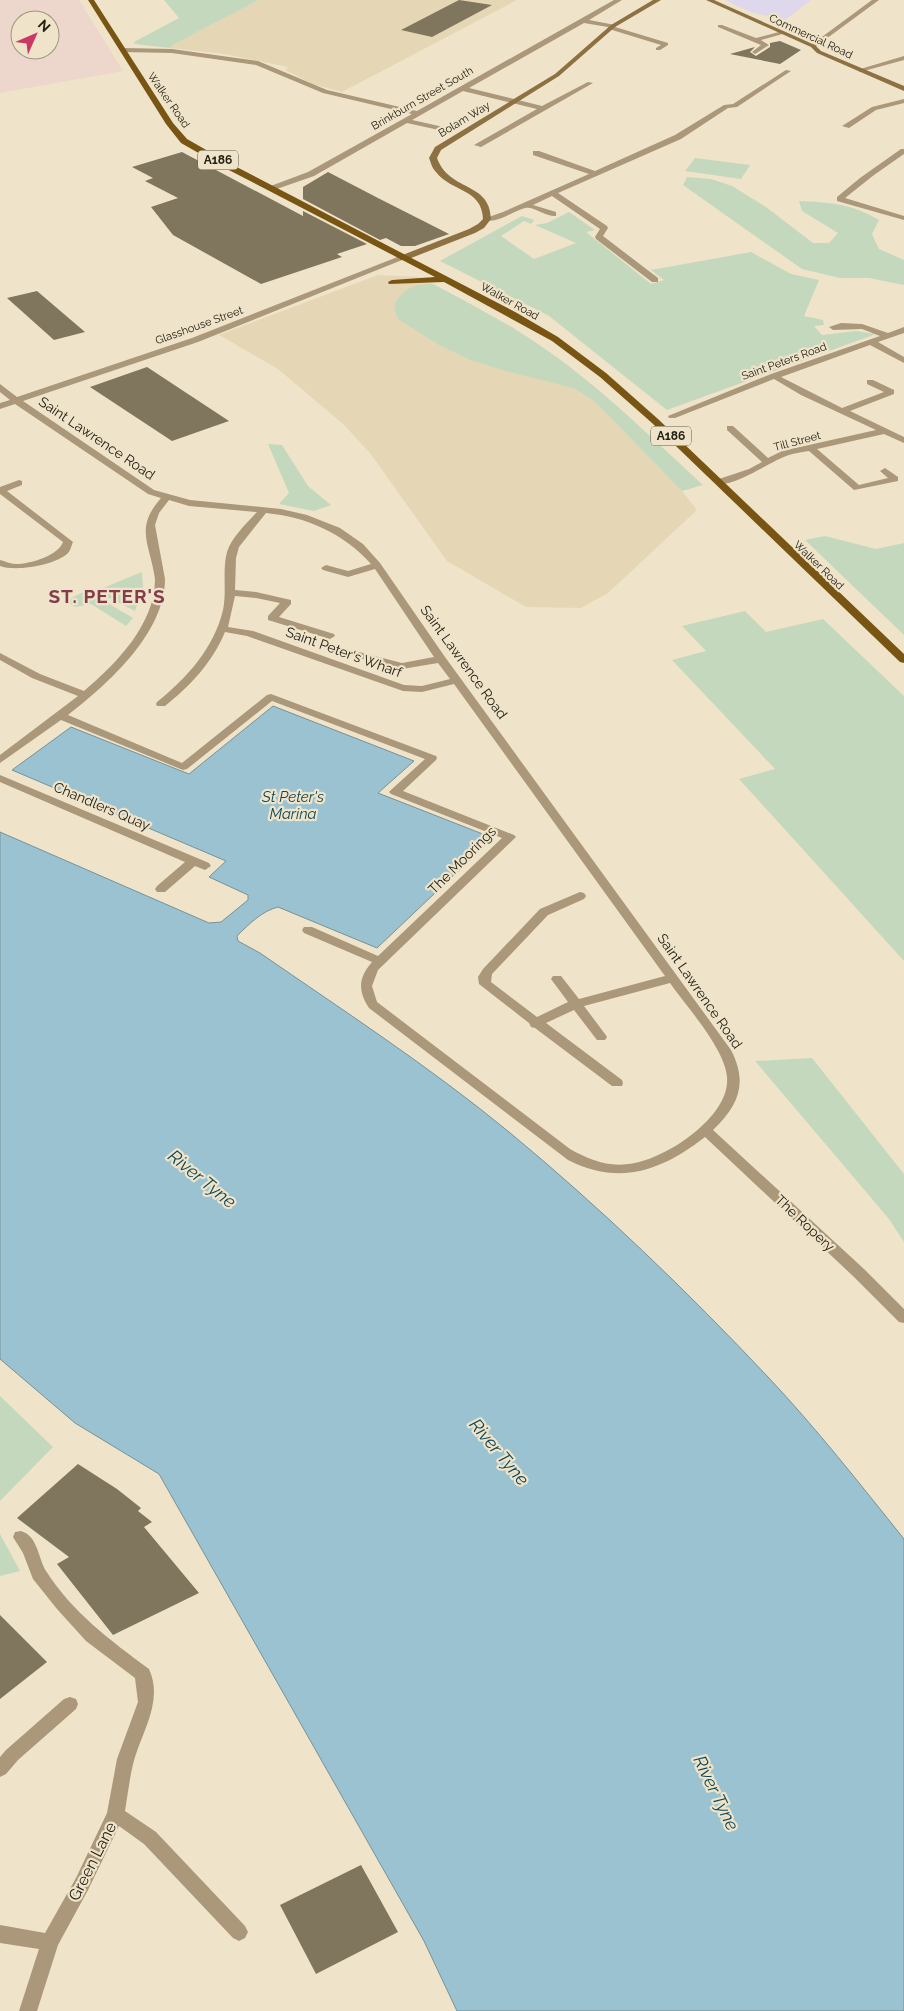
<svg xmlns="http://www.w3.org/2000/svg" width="904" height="2011" viewBox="0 0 904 2011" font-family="Raleway,sans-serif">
  <rect width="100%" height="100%" fill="#efe4c9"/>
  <path fill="#edd6cb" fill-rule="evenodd" d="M0 0H79L123 71 0 93ZM20 20H50V50H20Z"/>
  <path fill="#e5d7b5" d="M259 0H517L342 92 313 84 285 70 288 67 225 54 170 48 173 44Z
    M378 275 420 277 514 328 566 364 607 398 594 401 682 491 697 510 608 593 581 608 526 607 447 561 370 453 343 424 278 369 219 335Z"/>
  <path fill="#dfd7ec" d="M725 0H811L785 20 750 12Z"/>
  <path fill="#c4d8be" d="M164 0H259L174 44 170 48 135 44 134 42 179 18Z
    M695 158 750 165 741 179 685 171Z
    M687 177 711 179 732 186 766 207 813 243H829L838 233 802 211 799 201C829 202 853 204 879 220L872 234 879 249 904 260V285L869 278H840L802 269 683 185Z
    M569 212 595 230 586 232 651 284 664 280 651 270 751 252 791 274 819 280 804 316 823 320 824 325 814 326 822 335 856 331 876 334 667 410 549 316 440 261 522 216 534 220 531 224 524 221 501 236 534 259 576 243 535 225 547 223Z
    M433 284C479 308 525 333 566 364 615 401 658 444 703 485L682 491 593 400 573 388 506 371 470 360 439 345 398 319 394 309 396 301 405 291 416 285Z
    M268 444 282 445 308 486 331 505 314 511 279 504 289 493Z
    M825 536 876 549 904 543V635L805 540Z
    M142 572 143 589 135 611 105 596 103 588Z
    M90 591H97C99 600 124 612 133 618L126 626 91 604 75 607 66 601 83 592Z
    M745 611 766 632 823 619 904 696V961L739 779 775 769 672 660 706 651 682 626Z
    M812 1058 904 1174V1242L889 1219 755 1061Z
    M0 1396 53 1447 0 1501Z
    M0 1534 20 1571 0 1576Z"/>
  <path fill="#9ac2d0" stroke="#779198" d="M273 706 414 761 378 793 493 838 377 948 278 907C262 911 249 924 237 936L238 941 260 953C344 1011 430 1067 509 1132 601 1208 687 1291 768 1377 816 1428 860 1484 904 1539V2011H457L424 1941 159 1474 75 1423 0 1359V832L209 923 221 922 248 900V895L209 877 226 861 12 770 71 727 189 774Z"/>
  <path fill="#7f765d" d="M459 0 492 5 432 37 401 30Z
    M780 41 801 50 780 64 730 54 755 47 750 52 756 56 770 47V43Z
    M182 152 303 216V211L367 244 337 254 342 257 261 284 173 235 151 207 178 198 145 181 153 178 132 167Z
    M328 172 376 197 449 234 415 246H401L386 238 380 240 303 199V187Z
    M37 291 85 332 54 340 7 298Z
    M147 367 229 421 172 441 90 387Z
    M78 1464 117 1489 141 1508 138 1511 152 1522 144 1527 199 1593 113 1635 57 1564 69 1557 17 1518Z
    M0 1615 47 1662 0 1699Z
    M361 1865 398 1932 316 1974 280 1905Z"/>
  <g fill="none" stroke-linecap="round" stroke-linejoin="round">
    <path fill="#ab9779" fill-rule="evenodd" d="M614 0H622L589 20 615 25V27L668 43V45L660 50H656V48L661 45 609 29 608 27 584 23 469 88 542 106 588 82 593 83 481 147 474 145 537 109 463 91 412 120 448 128V132L407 123 314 176 271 191 267 189 268 187 308 172 412 114 323 93 256 65 172 53 123 52 120 50 123 48 172 49 258 61 327 90 417 111Z
      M872 0H879L815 47H811V45Z
      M718 25H722L756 38 783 31 786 33 761 40 769 45 755 54 752 52 761 45 718 27Z
      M904 56V60L860 72 857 70Z
      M786 70 791 71 737 107 728 108 681 139 558 193 607 226 608 228 603 236 658 278V282H652L596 239 595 237 600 229 552 196 533 205 556 212V216C546 217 534 206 525 208 513 211 494 226 483 219L503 212 589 174 533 155V151H539L595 171 675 135 724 105 733 104Z
      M904 99V103L876 110 849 128 842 126 872 107Z
      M901 149H904V154L874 175 845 198 904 216V220L837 201V197L860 178Z
      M400 256 407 258 198 342 23 401 154 490 190 500 281 509 307 515 340 528 363 544 380 563 445 657 731 1050C748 1083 739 1105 713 1130L864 1269 904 1309V1323L899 1322 854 1277 705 1137C661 1171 620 1186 568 1160L369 1008C358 991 358 978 372 962L304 933 302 930 304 927H312L378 956 502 838 391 794 389 792 391 790 425 759 272 701 187 769 183 770 61 720 0 763V755L78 696 32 678 0 660V653L40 674 84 691C117 663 155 624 155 579 150 543 134 529 161 498L148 494 15 404 0 409V403L10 400 0 392V384L17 397 192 338ZM169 500 189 506 257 512C246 524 232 537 227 552 222 571 227 591 223 610 214 648 187 678 157 702L156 704 157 706H165C190 686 212 663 225 632L247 636 403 691 422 692 454 684 665 976 579 999 561 976H553L551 979 568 1002 537 1017 491 982 492 974 548 915 584 899 586 896 584 893 580 892 540 909 483 969 478 977 479 984 529 1023 531 1027 535 1028 612 1086H622L623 1083 622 1080 546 1023 574 1010 597 1040H605L607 1037 605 1034 584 1006 670 983C687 1007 725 1049 727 1077 731 1117 663 1161 628 1164 607 1167 588 1159 570 1149L377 1002 372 986 378 970 516 837 514 835 403 791 436 760 437 758 436 756 271 694 267 695 182 763 68 715C108 684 165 633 165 579L155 525 159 513ZM266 513C307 517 343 533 371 564L348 571 326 565 321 568 323 570 348 577 375 569 434 657 402 663 359 652 354 655 355 657 402 669 438 663 450 679 422 686 404 685 253 631 228 627 235 596 256 598 280 603 268 616V620L330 639 335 636 334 634 279 617 291 604V600L256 592 235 590 236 558 239 547Z
      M841 323 862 324 888 333 904 327V333L878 342 904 357V363L870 345 781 377 842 408 884 392 867 384V380H873L894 390V394L850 411 904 437V443L884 434 817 449 859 485 888 478 880 471 885 468 898 477V481L854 490 809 451C802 452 795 453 789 455 770 461 736 487 716 484V480L749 469 762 462 727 430V426H733L768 458 782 451 876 430 801 395 774 379 675 418H669L668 416 771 374 880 336 862 329 833 330 829 327Z
      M19 480 22 481V485L7 491 73 542C71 546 71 550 68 553 56 565 16 572 0 566V560C5 561 10 564 16 564 30 564 58 556 63 542L0 494V487Z
      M0 775 209 863 211 866 205 870 195 866 165 892H157L155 889 157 886 185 862 0 782Z
      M21 1531C38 1536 38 1558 46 1571 72 1612 111 1641 149 1669 163 1699 144 1729 135 1757 130 1774 128 1793 125 1811L156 1832 245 1926 248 1932 245 1938 239 1941 233 1938 144 1844 119 1826 88 1890 58 1945 37 2011H19L39 1949 0 1943V1925L45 1933 76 1878 107 1813 117 1759 138 1702 135 1678 86 1641 57 1609 33 1579 23 1553 13 1537 15 1532Z
      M70 1697 76 1699 78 1704 76 1709 18 1760 6 1774 0 1777V1757L6 1750 64 1699Z"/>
    <path fill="#8d7143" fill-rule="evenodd" d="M653 0H661L615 27 559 76 441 150 437 158C449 192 490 181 491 219L484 228 475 233 406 260H400V256L469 229 478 224 483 219C482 188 451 192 436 172 432 168 431 163 429 158L435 147 555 74 611 25Z
      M706 0H714L815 45 821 51 904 86V91L817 53 811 47Z"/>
    <path fill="#785513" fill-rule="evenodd" d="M88 0H94L173 123 187 139 229 163 517 313 558 337 606 373 658 419 904 654V663L900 662 652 423 600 377 552 341 444 282 389 284 388 282 392 280 435 277 223 167 181 143 166 124Z"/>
  </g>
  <g text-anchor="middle" stroke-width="4.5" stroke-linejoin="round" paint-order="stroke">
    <g font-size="11" fill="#242015" stroke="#efe4c9">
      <text transform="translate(811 36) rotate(25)" y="4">Commercial Road</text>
      <text transform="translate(422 98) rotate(-30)" y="4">Brinkburn Street South</text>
      <text transform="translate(169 100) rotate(55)" y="4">Walker Road</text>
      <text transform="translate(464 119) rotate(-31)" y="4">Bolam Way</text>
      <text transform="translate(510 301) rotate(29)" y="4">Walker Road</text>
      <text transform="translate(199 325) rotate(-20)" y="4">Glasshouse Street</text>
      <text transform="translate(784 361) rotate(-20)" y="4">Saint Peters Road</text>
      <text transform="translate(797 441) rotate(-15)" y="4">Till Street</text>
      <text transform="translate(819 565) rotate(44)" y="4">Walker Road</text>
    </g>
    <g fill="#efe4c9" stroke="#615b4b" stroke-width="1">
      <rect x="198" y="150.5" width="40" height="19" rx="4"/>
      <rect x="651" y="426.5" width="40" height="19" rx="4"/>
    </g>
    <g font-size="12" font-weight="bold" fill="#242015">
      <text x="218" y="164">A186</text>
      <text x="671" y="440">A186</text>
    </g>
    <g font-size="14" fill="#242015" stroke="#efe4c9">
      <text transform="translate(97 438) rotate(34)" y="5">Saint Lawrence Road</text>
      <text transform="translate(344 652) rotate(20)" y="5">Saint Peter's Wharf</text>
      <text transform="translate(464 662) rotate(54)" y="5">Saint Lawrence Road</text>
      <text transform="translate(102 806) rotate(23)" y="5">Chandlers Quay</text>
      <text transform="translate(462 860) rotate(-45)" y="5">The Moorings</text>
      <text transform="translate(700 991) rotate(55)" y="5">Saint Lawrence Road</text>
      <text transform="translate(805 1223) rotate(43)" y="5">The Ropery</text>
    </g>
    <g font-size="15" font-style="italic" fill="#0f4757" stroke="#efe4c9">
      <text x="293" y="802">St Peter's<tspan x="293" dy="17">Marina</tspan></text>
    </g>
    <g font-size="16" fill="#242015" stroke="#efe4c9">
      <text transform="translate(92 1861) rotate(-63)" y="6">Green Lane</text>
    </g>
    <g font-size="18" font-style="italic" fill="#0f4757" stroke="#efe4c9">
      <text transform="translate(202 1179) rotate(39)" y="6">River Tyne</text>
      <text transform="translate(499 1452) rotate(50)" y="6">River Tyne</text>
      <text transform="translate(716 1793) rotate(64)" y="6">River Tyne</text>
    </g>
    <g font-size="19" font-weight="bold" letter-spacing="1" fill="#843c4c" stroke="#efe4c9">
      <text x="107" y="603">ST. PETER'S</text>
    </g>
  </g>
  <g transform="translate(35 35) rotate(45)"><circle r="24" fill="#efe4c9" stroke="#9e9681"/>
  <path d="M0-4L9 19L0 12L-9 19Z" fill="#c93a63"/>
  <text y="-8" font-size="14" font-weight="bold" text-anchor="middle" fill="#242015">N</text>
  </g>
</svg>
